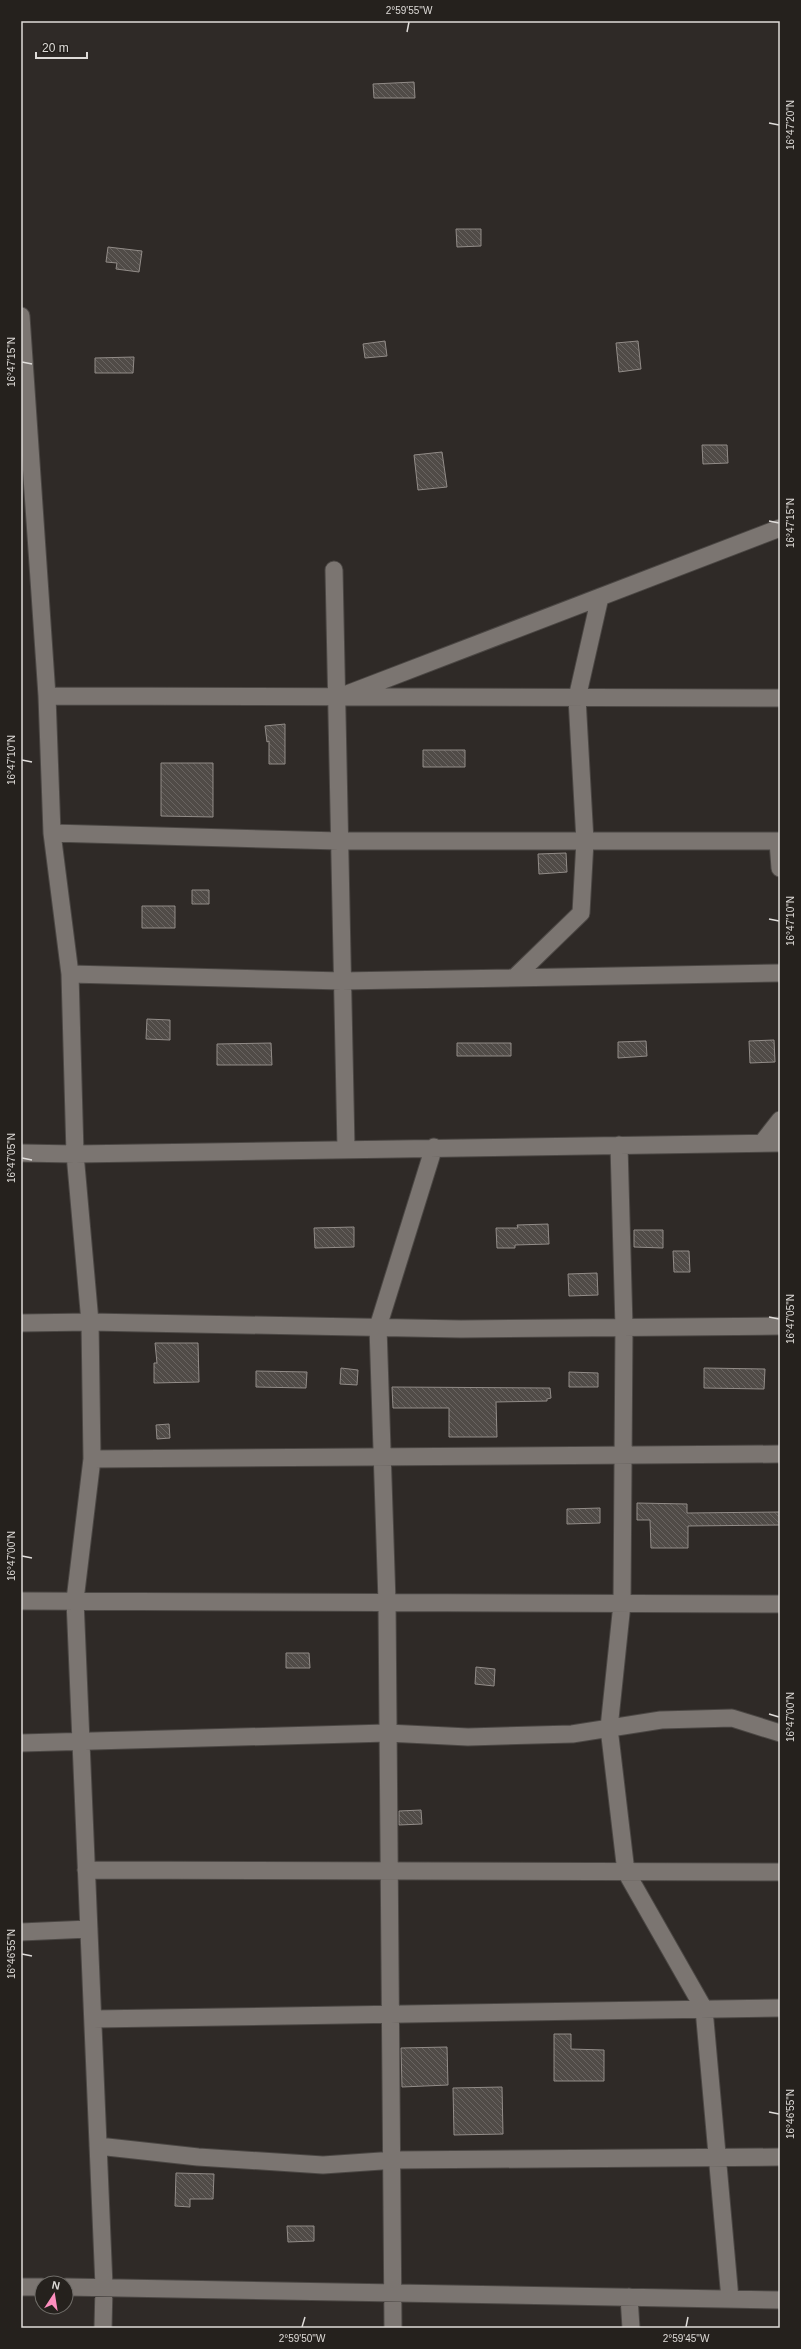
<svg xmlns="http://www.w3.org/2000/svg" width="801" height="2349" viewBox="0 0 801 2349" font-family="Arial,sans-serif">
  <defs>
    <pattern id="building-back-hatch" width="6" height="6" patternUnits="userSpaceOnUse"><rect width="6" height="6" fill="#504b47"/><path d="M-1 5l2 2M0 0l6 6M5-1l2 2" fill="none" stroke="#696461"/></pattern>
  </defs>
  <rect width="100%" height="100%" fill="#2f2a27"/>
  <path fill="url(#building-back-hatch)" stroke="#928c88" d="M414 82 415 98H374L373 84Z
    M456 229H481V246L457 247Z
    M108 247 142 251 139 272 116 269 117 263 106 262Z
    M385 341 387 356 365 358 363 344Z
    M638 341 641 369 619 372 616 343Z
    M134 357 133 373H95V358Z
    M702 445H727L728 463 703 464Z
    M442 452 447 487 418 490 414 455Z
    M285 724V764H269V741L267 742 265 726Z
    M423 750H465V767H423Z
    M161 763H213V817L161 816Z
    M566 853 567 872 539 874 538 854Z
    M192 890H209V904H192Z
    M142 906H175V928H142Z
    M147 1019 170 1020V1040L146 1039Z
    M774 1040 775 1062 750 1063 749 1041Z
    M646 1041 647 1056 618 1058V1042Z
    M271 1043 272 1065H217V1044Z
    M457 1043H511V1056H457Z
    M548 1224 549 1244 515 1245V1248H497L496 1228H518L517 1225Z
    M354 1227V1247L315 1248 314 1228Z
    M634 1230H663V1248L634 1247Z
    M673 1251H689L690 1272H674Z
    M597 1273 598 1295 569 1296 568 1274Z
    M155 1343H198L199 1382 154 1383V1363H157Z
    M341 1368 358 1370 357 1385 340 1384Z
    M704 1368 765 1369 764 1389 704 1388Z
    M256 1371 307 1372 306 1388 256 1387Z
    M569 1372 598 1373V1387H569Z
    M392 1387 550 1388 551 1398 547 1399V1401L496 1402 497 1437H449V1408H393Z
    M169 1424 170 1438 157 1439 156 1425Z
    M637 1503 687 1504V1513L780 1512V1525L688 1526V1548H651L650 1520H637Z
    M600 1508V1523L567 1524V1509Z
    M286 1653H309L310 1668H286Z
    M476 1667 495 1669 494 1686 475 1684Z
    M421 1810 422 1824 399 1825V1811Z
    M554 2034H571V2049L604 2050V2081H554Z
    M447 2047 448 2085 402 2087 401 2048Z
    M502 2087 503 2134 454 2135 453 2088Z
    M176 2173 214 2174 213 2199H190V2207L175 2206Z
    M287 2226H314V2241L288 2242Z"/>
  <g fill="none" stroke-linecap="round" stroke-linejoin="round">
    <g stroke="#4b4744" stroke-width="19">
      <path id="minor" d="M21 316 47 696 52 833 70 974 75 1154 90 1322 92 1459 75 1600 104 2286 103 2328
        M334 570 346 1148
        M347 694 780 528
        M47 696 780 698
        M52 833 339 841H780
        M778 841 780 868
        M70 974 342 981 780 973
        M514 978 581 913 585 841 577 698 600 597
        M762 1143 780 1120
        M619 1145 624 1327 622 1604 609 1728 626 1872 704 2009 730 2299
        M21 1153 75 1154 780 1143
        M21 1323 90 1322 461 1329 780 1326
        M92 1459 780 1454
        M21 1601 780 1604
        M21 1743 387 1733 468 1737 572 1734 661 1720 732 1718 780 1733
        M86 1870 780 1872
        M21 1932 89 1929
        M93 2019 780 2008
        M98 2146 198 2157 323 2165 396 2160 780 2157
        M21 2287H42
        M66 2287 780 2300
        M629 2297 631 2328
        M393 2328 387 1602 378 1327 434 1147"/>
    </g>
    <use href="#minor" stroke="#7b7571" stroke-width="17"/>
  </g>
  <path fill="none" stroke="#dfdcd9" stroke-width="1.5" d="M407 32 409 22M769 123 779 125M22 362 32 364M769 521 779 523M22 760 32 762M769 919 779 921M22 1158 32 1160M769 1317 779 1319M22 1556 32 1558M769 1714 779 1717M22 1954 32 1956M769 2112 779 2114M302 2327 305 2317M686 2327 688 2317"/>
  <rect width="801" height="2349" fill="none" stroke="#25211d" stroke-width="44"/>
  <g transform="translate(54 2295) rotate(12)"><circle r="19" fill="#25211d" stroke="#6f6c68"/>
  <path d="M0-3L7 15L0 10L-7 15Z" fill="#fd8ebe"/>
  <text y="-6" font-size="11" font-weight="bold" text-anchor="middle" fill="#dfdcd9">N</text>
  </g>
  <path d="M36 52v6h51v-6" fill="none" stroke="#dfdcd9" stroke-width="2"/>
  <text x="42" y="52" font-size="12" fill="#dfdcd9" stroke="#25211d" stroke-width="3" paint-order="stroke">20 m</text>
  <rect x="22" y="22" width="757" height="2305" fill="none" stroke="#dfdcd9" stroke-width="1.5"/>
  <g font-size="10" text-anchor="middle" fill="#dfdcd9">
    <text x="409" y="14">2°59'55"W</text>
    <text transform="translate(790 125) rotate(-90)" y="4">16°47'20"N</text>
    <text transform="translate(11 362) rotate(-90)" y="4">16°47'15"N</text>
    <text transform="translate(790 523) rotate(-90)" y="4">16°47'15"N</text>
    <text transform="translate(11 760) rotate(-90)" y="4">16°47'10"N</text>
    <text transform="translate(790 921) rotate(-90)" y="4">16°47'10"N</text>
    <text transform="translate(11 1158) rotate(-90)" y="4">16°47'05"N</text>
    <text transform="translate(790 1319) rotate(-90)" y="4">16°47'05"N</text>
    <text transform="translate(11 1556) rotate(-90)" y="4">16°47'00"N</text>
    <text transform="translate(790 1717) rotate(-90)" y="4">16°47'00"N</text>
    <text transform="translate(11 1954) rotate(-90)" y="4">16°46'55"N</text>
    <text transform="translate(790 2114) rotate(-90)" y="4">16°46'55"N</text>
    <text x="302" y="2342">2°59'50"W</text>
    <text x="686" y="2342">2°59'45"W</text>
  </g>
</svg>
